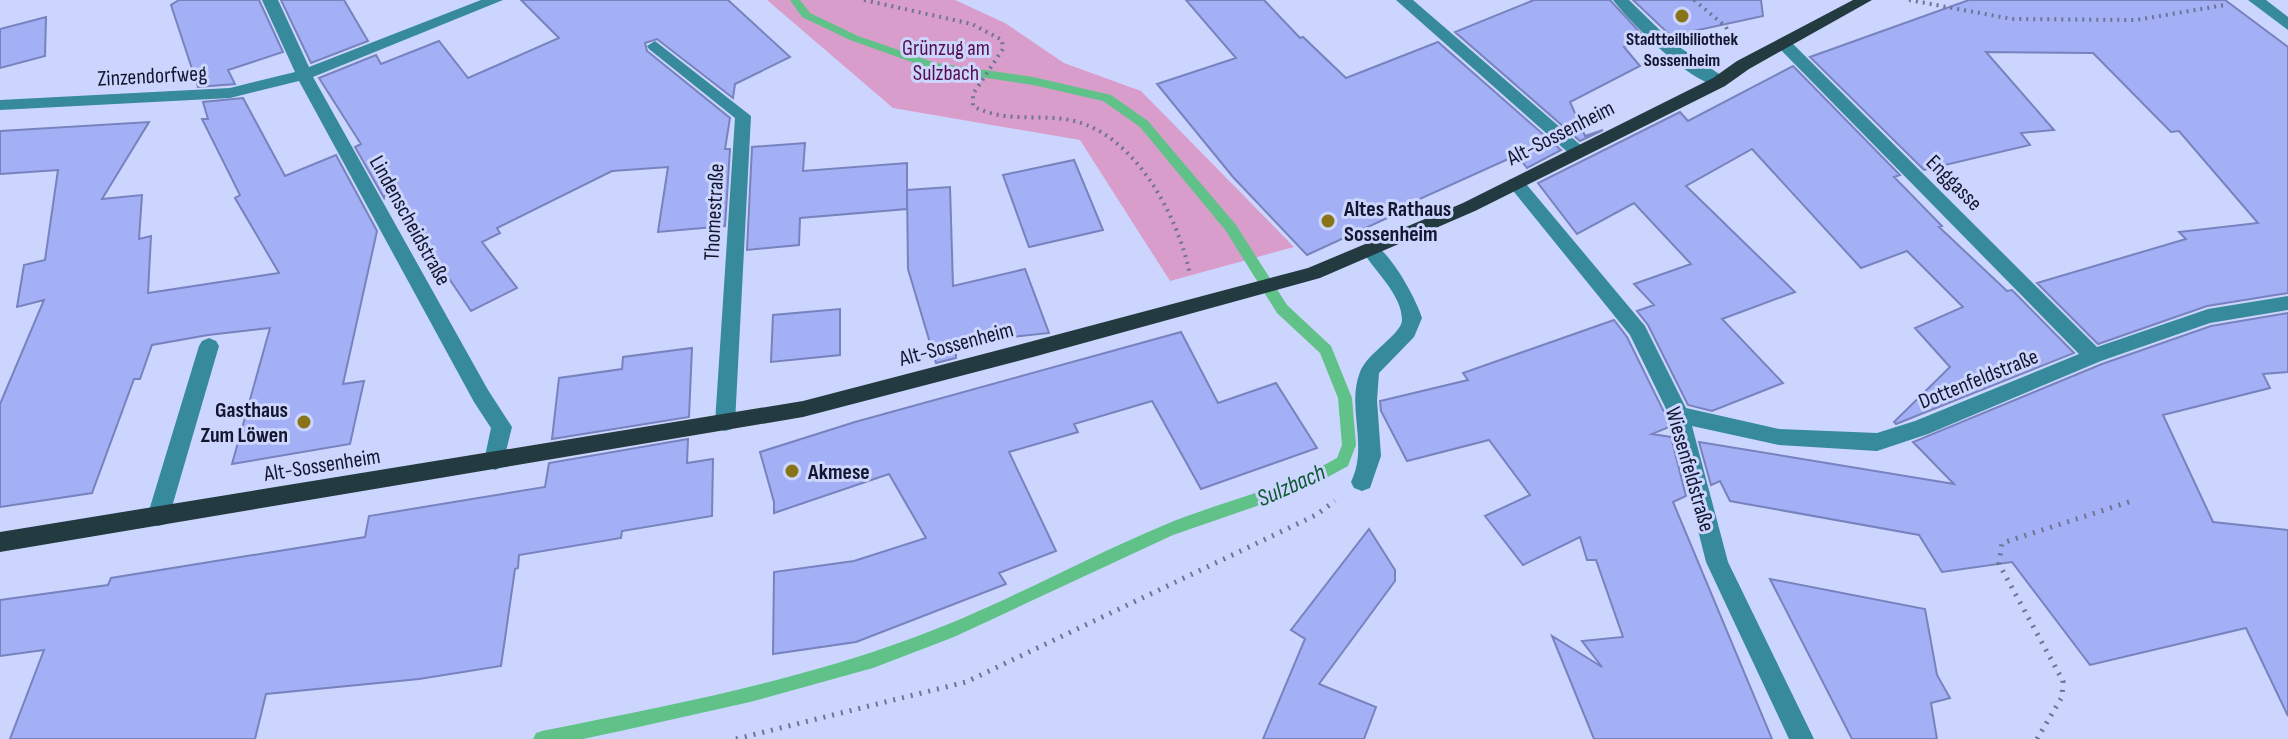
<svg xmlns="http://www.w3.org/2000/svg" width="2288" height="739" viewBox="0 0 2288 739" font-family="'Sofia Sans Condensed',sans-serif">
  <rect width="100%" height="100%" fill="#ccd5fd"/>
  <path fill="#d99dcb" d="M767 0H955L1005 23 1064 63 1141 91 1294 247 1170 281 1080 140 893 108Z"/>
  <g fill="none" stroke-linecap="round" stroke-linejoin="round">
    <path fill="#60c288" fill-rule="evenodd" d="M790 0H800L810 13 858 36 936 63 1033 77 1111 95 1148 121 1236 225 1287 305 1331 346 1352 398 1356 445 1348 466 1306 489 1173 535 954 637 873 668 750 702 625 730 583 739H533L536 733 542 731C665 706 789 683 907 640 995 609 1076 562 1162 526 1220 501 1282 490 1337 458L1342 445 1338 398 1320 353 1277 313 1226 231 1140 127 1103 101 1033 85 934 70 850 40 802 17Z"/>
  </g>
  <path fill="#a3b0f6" stroke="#7782be" stroke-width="2" d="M179 0H259L283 52 228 70 235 84 198 87 171 5Z
    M281 0H344L368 41 311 63Z
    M521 0H728L790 57 735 84 733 98 657 39 645 43 647 51 730 118 725 149H730L725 226 658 232 668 167 612 171 497 228 500 233 482 242 517 288 471 311 387 187 384 198 355 147 361 144 319 78 376 55 381 64 439 41 468 78 559 38Z
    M1186 0H1264L1300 38 1303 37 1346 78 1438 42 1561 150 1527 168 1517 155 1404 206 1407 209 1307 255 1233 177 1157 84 1236 58Z
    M1534 0H1610L1648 41 1624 47 1640 66 1570 102 1585 136 1603 130 1580 141 1455 32Z
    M1633 0H1761L1763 16 1671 36Z
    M1969 0H2225L2288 47V293L2207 306 2098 344 2037 283 2186 239 2179 232 2258 223 2179 131 2171 132 2093 53 1986 52 2054 130 2021 133 2030 145 1924 170 1810 57Z
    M46 17 45 56 0 68V29Z
    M1793 66 1900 175 1894 177 1942 226 1939 227 2007 291 2012 290 2074 353 1896 424 1894 422 1950 367 1915 328 1963 307 1907 251 1861 268 1752 149 1686 186 1795 292 1722 319 1783 383 1712 411 1688 405 1648 325 1637 311 1654 305 1634 284 1691 264 1634 203 1577 234 1538 183 1680 112 1688 121Z
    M243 98 285 176 336 155 377 231 343 384 364 381 350 444 232 464 270 328 208 335 152 345 140 379H134L92 493 0 507V404L44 300 17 307 24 265 45 260 58 170 0 174V131L149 122 102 199 142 195 139 239 151 236 148 293 279 273 235 198 240 195 202 119H208L203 102Z
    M805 143 803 171 907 163V209L800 218 799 245 747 250 752 147Z
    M1074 160 1103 230 1029 247 1003 175Z
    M950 187 953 286 1025 269 1049 333 956 343V358L936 363 908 269 907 190Z
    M840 309V355L771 362 773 315Z
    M2288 313V372L2263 374 2270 388 2163 415 2213 522 2288 530V716L2246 628 2090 665 2012 562 1942 572 1919 535 1730 501 1720 481 1711 485 1699 442 1954 484 1913 442 2102 364 2211 326Z
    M1614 320 1627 337 1666 416 1669 427 1652 434 1671 437 1686 496 1673 502 1772 739H1594L1552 636 1602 667 1582 641 1623 637 1596 560H1587L1580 537 1523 565 1485 516 1530 495 1489 440 1407 461 1381 411 1380 401 1468 380 1463 373Z
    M1181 332 1218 403 1276 383 1317 448 1201 489 1152 401 1074 424 1078 432 1009 452 1056 551 999 573 1006 584 856 642 773 654 774 572 854 561 926 538 889 474 774 513V502L760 452 855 422Z
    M692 348 689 417 552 439 559 378 622 369 623 357Z
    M688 439 687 463 713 459 712 516 622 531 621 538 519 555 518 568 515 569 501 666 419 679 266 694 255 739H10L44 650 0 656V600L108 585 111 578 365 537 369 516 545 487 549 463Z
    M1369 529 1395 570V581L1319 684 1376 707 1364 739H1263L1305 639 1291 630Z
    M1770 579 1925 609 1937 675 1950 698 1931 703 1937 739H1852Z"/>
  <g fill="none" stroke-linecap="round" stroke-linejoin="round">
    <path stroke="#6e7494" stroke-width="4" stroke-dasharray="2 5" stroke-linecap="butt" d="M864 0 972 24 1002 40 1003 49 973 94V106C1002 122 1033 115 1064 119 1132 128 1177 213 1190 274
      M1694 0 1726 27 1731 39
      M1909 0 2012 19 2136 20 2225 5"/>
    <path stroke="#6e7494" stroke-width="5" stroke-dasharray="2 7" stroke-linecap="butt" d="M736 739 966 682 1316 515 1335 501
      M2037 739 2062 697 2063 681 1999 564 2002 543 2132 501"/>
    <path fill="#37899c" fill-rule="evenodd" d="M262 0H278L309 67 481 0H503L313 77 488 390 512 427 502 467 495 470 488 467 484 461 491 428 474 402 299 81 230 98 0 110V100L230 88 295 72Z
      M1396 0H1413L1584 148 1587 152 1584 156H1572Z
      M1613 0H1629L1672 42 1725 78V86C1698 92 1629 21 1613 0Z
      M2248 0H2266L2288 17V30Z
      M1783 38 1789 40 2097 347 2208 309 2288 296V310L2210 323 2101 361 1928 434 1877 451 1779 445 1692 426 1728 562 1814 739H1789L1706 562 1669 415 1630 335 1510 187 1507 183 1510 179H1522L1645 326 1686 408 1779 429 1877 433 1915 421 2079 354 1777 46V40Z
      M655 41 751 116 735 423 732 429 725 431 718 429 715 423 735 118 649 49 647 46Z
      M1371 243C1389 249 1417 300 1422 318L1414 337 1379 373 1377 400 1381 456 1370 488 1362 491 1354 488 1351 482C1369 445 1346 408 1360 372 1367 353 1402 334 1402 320 1402 294 1374 271 1362 250Z
      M209 338 216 341 219 346 169 517 166 524 158 526 150 524 147 517 199 346 202 341Z"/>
    <path fill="#223a40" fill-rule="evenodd" d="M1853 0H1872L1749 69 1725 86 1475 211 1320 278 1033 357 803 417 0 552V532L803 401 1033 341 1308 268 1463 203 1713 78 1737 61Z"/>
  </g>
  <g fill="#887416" stroke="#ccd5fd" stroke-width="3">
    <circle cx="1682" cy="16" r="8"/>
    <circle cx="1328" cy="221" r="8"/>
    <circle cx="304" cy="422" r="8"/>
    <circle cx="792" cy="471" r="8"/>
  </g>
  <g text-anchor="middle" stroke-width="6" stroke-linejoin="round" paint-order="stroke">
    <g font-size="18" font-weight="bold" fill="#13162e" stroke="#ccd5fd">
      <text x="1682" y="45">Stadtteilbiliothek<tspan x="1682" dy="21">Sossenheim</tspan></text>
    </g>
    <g font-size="22" fill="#560e4b" stroke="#ccd5fd">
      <text x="946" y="55">Grünzug am<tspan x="946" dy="25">Sulzbach</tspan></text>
    </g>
    <g font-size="22" fill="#13162e" stroke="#ccd5fd">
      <text transform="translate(152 75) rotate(-3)" y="8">Zinzendorfweg</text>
      <text transform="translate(1560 132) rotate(-27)" y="8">Alt-Sossenheim</text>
      <text transform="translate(1955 182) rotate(45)" y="8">Enggasse</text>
      <text transform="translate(713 212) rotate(-87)" y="8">Thomestraße</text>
      <text transform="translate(411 220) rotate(61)" y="8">Lindenscheidstraße</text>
      <text transform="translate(956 343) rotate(-15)" y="8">Alt-Sossenheim</text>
      <text transform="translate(1978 378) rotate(-22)" y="8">Dottenfeldstraße</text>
      <text transform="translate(322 464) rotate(-9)" y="8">Alt-Sossenheim</text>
      <text transform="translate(1691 469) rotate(74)" y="8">Wiesenfeldstraße</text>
    </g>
    <g font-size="22" font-weight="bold" fill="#13162e" stroke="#ccd5fd" text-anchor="start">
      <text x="1344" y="216">Altes Rathaus<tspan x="1344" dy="25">Sossenheim</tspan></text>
      <text x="288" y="417" text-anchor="end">Gasthaus<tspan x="288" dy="25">Zum Löwen</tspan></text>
      <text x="808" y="479">Akmese</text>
    </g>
    <g font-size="24" font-style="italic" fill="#0f5934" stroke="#ccd5fd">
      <text transform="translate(1291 485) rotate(-24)" y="8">Sulzbach</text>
    </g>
  </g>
</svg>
